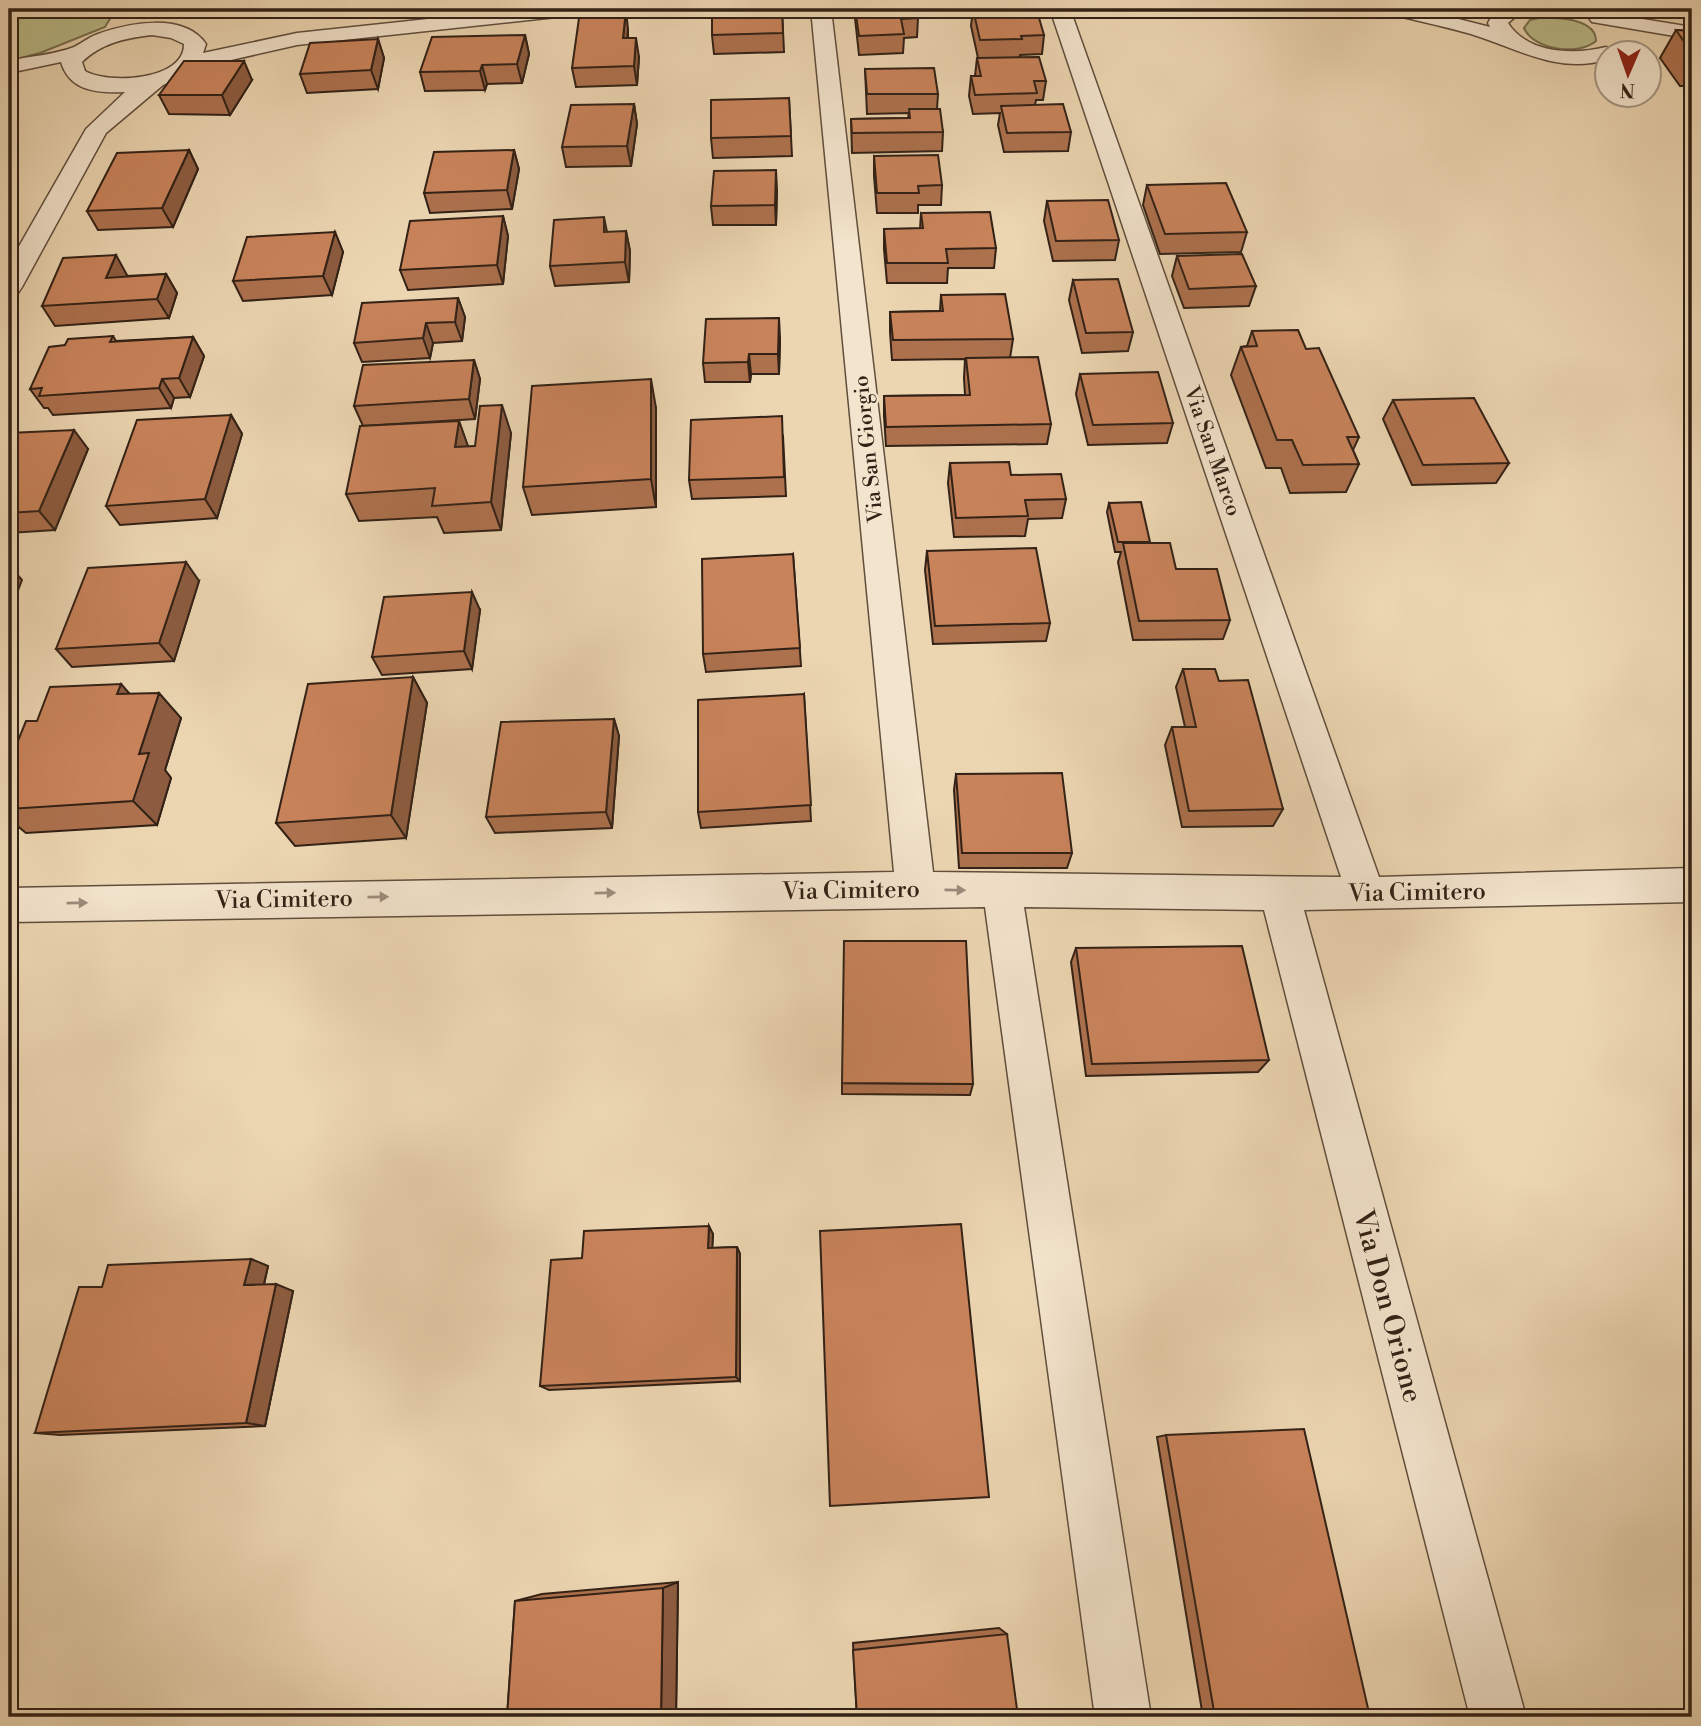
<svg xmlns="http://www.w3.org/2000/svg" width="1701" height="1726" viewBox="0 0 1701 1726" font-family="'Libre Bodoni',serif">
  <rect width="100%" height="100%" fill="#ecd6b2"/>
  <filter id="stains"><feTurbulence type="fractalNoise" baseFrequency=".00286" numOctaves="4"/><feColorMatrix values="0 0 0 0 .2 0 0 0 0 .09 0 0 0 0 .02 0 0 0 .5 -.17"/></filter>
  <radialGradient id="worn" r=".72"><stop offset=".6" stop-color="#630" stop-opacity="0"/><stop offset="1" stop-color="#630" stop-opacity=".3"/></radialGradient>
  <path fill="#bbbd8a" stroke="#766f50" stroke-width="2" d="M9 9H116L105 27 40 53 9 61Z
    M1539 18C1555 17 1596 18 1596 41 1579 56 1533 50 1524 28L1530 20Z"/>
  <g fill="none" stroke-linecap="round" stroke-linejoin="round">
    <g stroke="#604e3d" stroke-width="3">
      <path id="minor" d="M521 9H585L582 13 575 15 297 45 192 69 184 76 163 85 106 133 22 287 18 293 9 295V264L86 129 125 92C98 93 70 92 61 62L9 73V61C29 56 54 55 74 47 82 43 89 37 98 34 128 23 184 12 206 44L203 53 297 33ZM152 35 171 38 184 44C185 80 109 85 85 71L82 62C101 43 126 38 152 35Z
        M811 9H831L933 872 1341 877 1050 9H1070L1379 877 1692 868V902L1304 910 1526 1717H1470L1264 910 1024 907 1151 1717H1095L985 907 9 922V888L894 872Z
        M1383 9H1419L1490 27 1488 23 1494 12 1499 9H1524L1508 23C1528 54 1574 55 1606 47L1616 52H1606V60C1557 74 1516 48 1471 34 1443 26 1414 20 1386 13Z
        M1599 12 1692 27V39L1592 22 1589 18 1592 14Z"/>
    </g>
    <use href="#minor" fill="#f3e4cd" fill-rule="evenodd"/>
  </g>
  <path fill="#ad714e" stroke="#322116" stroke-width="2" d="M782 9 784 52 714 54 712 35Z
    M854 9H916L918 18 917 37 904 38 903 53 859 55Z
    M973 9 1015 12 1044 35 1042 54 1020 55V57L1046 81 1043 100H1036L1035 105 1071 132 1068 151 1004 152 998 125 1000 113 973 114 969 96 971 76H975L977 58H978L971 26Z
    M628 29V38L639 57 637 85 576 87 572 68Z
    M1676 30 1692 31V86H1680L1660 58Z
    M525 35 529 54 522 83 487 84 485 90 425 91 420 72Z
    M378 39 384 58 378 89 307 93 300 74Z
    M865 69 938 94 937 109 943 132 942 151 852 153 851 119 908 118 909 113 867 114Z
    M252 80 230 115 169 114 159 95Z
    M789 98 792 156 713 158 711 138Z
    M634 104 637 124 631 166 566 167 562 147Z
    M189 150 198 169 173 227 98 230 87 211Z
    M514 150 519 169 512 209 430 213 424 193Z
    M874 156 942 185 941 205H918V213H877L874 176Z
    M1147 185 1247 232 1241 252 1160 254 1143 205Z
    M777 190 776 225H713L711 206Z
    M1047 201 1119 240 1115 260 1053 261 1044 221Z
    M921 213 996 248 994 268H948L947 283H887L884 249V229H920Z
    M503 216 508 236 503 284 408 290 400 270Z
    M626 231 630 251 629 282 555 286 550 266Z
    M335 232 343 252 332 295 243 301 233 281Z
    M1177 256 1256 286 1249 306 1184 308 1172 276Z
    M166 274 177 293 169 318 55 326 42 306 127 275 126 276Z
    M1073 280 1133 332 1128 351 1082 353 1069 300Z
    M941 295 1013 339 1010 358 1051 424 1047 444 886 446 884 416V396L965 395 964 378 965 359 892 360 890 332V312L940 311Z
    M458 298 465 317 462 341 433 343 430 358 362 362 354 343Z
    M1252 331 1306 349 1359 437 1353 450 1359 464 1346 492 1290 493 1281 468H1266L1231 375 1241 347 1247 346Z
    M113 336 116 341 193 337 204 356 190 397 174 398 171 408 53 415 48 408H44L30 389 65 345Z
    M780 338 779 374H751L750 382H705L703 363Z
    M474 360 480 379 475 419 363 426 354 406Z
    M1080 374 1173 423 1167 443 1088 445 1076 394Z
    M1393 400 1509 463 1496 483 1412 485 1383 419Z
    M656 408V507L532 515 523 487Z
    M231 415 242 434 217 518 120 525 106 506Z
    M459 421 468 447 475 446 511 433 501 530 444 533 437 517 359 521 346 494Z
    M9 433 88 449 55 530 9 533Z
    M783 436 786 496 692 499 689 480Z
    M950 463 1011 475 1066 499 1062 518 1028 519 1025 536 954 537 948 483Z
    M1109 503 1176 569 1230 620 1223 639 1133 640 1118 562 1121 552H1115L1107 512Z
    M927 551 1050 623 1046 641 933 644 925 570Z
    M793 554 801 666 706 672 703 654Z
    M199 581 174 661 72 667 56 649Z
    M480 610 472 669 382 675 372 657Z
    M1183 669 1219 681 1283 809 1273 826 1182 827 1165 745 1172 727H1185L1176 687Z
    M413 677 427 703 406 838 295 846 276 823Z
    M130 694 181 718 165 770 171 778 157 825 26 833 9 819V782L10 778 9 777V763Z
    M804 694 811 821 701 828 698 812Z
    M614 719 619 736 612 828 495 833 486 817Z
    M956 774 1072 853 1067 868H959L954 790Z
    M1076 948 1269 1060 1258 1072 1086 1076 1071 962Z
    M842 1083 973 1084 970 1095 842 1094Z
    M713 1234 712 1248 737 1247 740 1254V1381L549 1390 540 1386 582 1258Z
    M251 1259 268 1266 264 1285 293 1291 265 1426 60 1435 35 1433Z
    M1166 1435 1370 1717H1203L1157 1437Z
    M678 1582 676 1717H507L515 1601 542 1594Z
    M999 1628 1007 1634 857 1717 853 1643Z"/>
  <path fill="#8d5c40" stroke="#322116" stroke-width="2" d="M626 10 628 29 626 58 623 38Z
    M525 35 529 54 522 83 517 64Z
    M636 38 639 57 637 85 634 66Z
    M378 39 384 58 378 89 371 70Z
    M244 61 252 80 230 115 222 95Z
    M482 65 487 84 485 90 480 71Z
    M634 104 637 124 631 166 627 146Z
    M189 150 198 169 173 227 162 208Z
    M514 150 519 169 512 209 507 190Z
    M776 170 777 190 776 225 775 205Z
    M503 216 508 236 503 284 497 265Z
    M604 217 608 237 604 232Z
    M626 231 630 251 629 282 625 262Z
    M335 232 343 252 332 295 323 276Z
    M116 255 127 275 118 298 106 278Z
    M166 274 177 293 169 318 157 299Z
    M458 298 465 317 462 341 455 322Z
    M779 318 780 338 779 374 778 354Z
    M426 323 433 343 430 358 423 338Z
    M193 337 204 356 190 397 179 378Z
    M749 354 751 374 750 382 748 362Z
    M474 360 480 379 475 419 469 399Z
    M162 379 174 398 171 408 159 388Z
    M651 379 656 408V507L651 479Z
    M502 405 511 433 501 530 491 502Z
    M231 415 242 434 217 518 205 499Z
    M459 421 469 449 455 447Z
    M74 430 88 449 55 530 39 511Z
    M186 562 199 581 174 661 159 643Z
    M9 565 22 580 9 614Z
    M472 592 480 610 472 669 464 651Z
    M413 677 427 703 406 838 391 815Z
    M121 684 143 709 117 694Z
    M159 693 181 718 165 770 171 778 157 825 133 801 139 754Z
    M614 719 619 736 612 828 606 812Z
    M709 1226 713 1234 712 1256 708 1248Z
    M737 1247 740 1254V1381L736 1377Z
    M251 1259 268 1266 262 1292 244 1285Z
    M276 1284 293 1291 265 1426 246 1423Z
    M678 1582 676 1717H661L663 1588Z"/>
  <path fill="#c9835b" stroke="#322116" stroke-width="2" d="M712 9H782L783 33 712 35Z
    M855 9H916L918 18 901 19 904 34 859 36Z
    M973 9H1014L1015 12 1037 11 1044 35 1021 36 1022 39 980 40Z
    M626 10 623 38H636L634 66 572 68 580 11Z
    M1676 30 1692 31V53Z
    M525 35 517 64 482 65 480 71 420 72 432 37Z
    M378 39 371 70 300 74 310 43Z
    M1039 57 1046 81H1034L1037 93 975 95 971 76H981L977 58Z
    M184 61H244L222 95H159Z
    M934 68 938 94H867L865 69Z
    M789 98 791 136 711 138V100Z
    M634 104 627 146 562 147 571 105Z
    M1063 104 1071 132 1007 133 1001 106Z
    M909 109H940L943 132 852 133 851 119 910 118Z
    M189 150 162 208 87 211 117 153Z
    M514 150 507 190 424 193 434 152Z
    M938 155 942 185 918 186 919 193H877L874 156Z
    M776 170 775 205 711 206 714 171Z
    M1226 183 1247 232 1165 234 1147 185Z
    M1108 200 1119 240 1056 241 1047 201Z
    M990 212 996 248 946 249 948 263H887L884 229 923 228 921 213Z
    M503 216 497 265 400 270 410 221Z
    M604 217V232L626 231 625 262 550 266 554 220Z
    M335 232 323 276 233 281 247 237Z
    M1242 254 1256 286 1189 289 1177 256Z
    M116 255 106 278 166 274 157 299 42 306 63 258Z
    M1118 279 1133 332 1086 333 1073 280Z
    M1005 294 1013 339 893 340 890 312 943 311 941 295Z
    M458 298 455 322 426 323 423 338 354 343 362 303Z
    M779 318 778 354H749L748 362 703 363 706 319Z
    M1298 330 1306 349 1319 348 1359 437H1347L1359 464 1303 465 1292 440H1277L1241 347 1257 346 1252 331Z
    M113 336 110 342 193 337 179 378 162 379 159 388 39 396 42 388 30 389 49 347 65 345 68 339Z
    M1038 357 1051 424 886 427 884 396 970 395 966 358Z
    M474 360 469 399 354 406 363 365Z
    M1158 372 1173 423 1093 425 1080 374Z
    M651 379V479L523 487 532 386Z
    M1474 398 1509 463 1423 465 1393 400Z
    M502 405 491 502 432 506 435 488 346 494 360 426 459 421 455 447 475 446 480 406Z
    M231 415 205 499 106 506 137 420Z
    M782 416 784 477 689 480 691 420Z
    M74 430 39 511 9 513V433Z
    M1009 462 1011 475 1061 474 1066 499 1025 500 1028 516 956 518 950 463Z
    M1141 502 1150 542H1118L1109 503Z
    M1123 543H1170L1176 569H1217L1230 620 1139 621Z
    M1036 548 1050 623 935 626 927 551Z
    M793 554 800 648 703 654 702 559Z
    M186 562 159 643 56 649 88 568Z
    M472 592 464 651 372 657 384 597Z
    M1183 669H1215L1219 681 1248 680 1283 809 1189 811 1172 727H1196Z
    M413 677 391 815 276 823 308 684Z
    M121 684 117 694 159 693 139 754 149 753 133 801 9 809V782L12 773H9V763L26 721H37L50 687Z
    M804 694 811 805 698 812V700Z
    M614 719 606 812 486 817 501 722Z
    M1062 773 1072 853H962L956 774Z
    M844 941H966L973 1084 842 1083Z
    M1242 946 1269 1060 1092 1064 1076 948Z
    M961 1224 989 1497 830 1506 820 1231Z
    M709 1226 708 1248 737 1247 736 1377 540 1386 551 1260 582 1258 584 1231Z
    M251 1259 244 1285 276 1284 246 1423 35 1433 79 1287H102L108 1265Z
    M1304 1429 1370 1717H1215L1166 1435Z
    M663 1588 661 1717H507L515 1601Z
    M1007 1634 1018 1717H857L853 1650Z"/>
  <defs><path id="oneway-solid" d="M-6-.8H1V-3.2L6.5 0L1 3.2V.8H-6Z" transform="scale(1.75)"/></defs>
  <g fill="#9c8c7b">
    <use href="#oneway-solid" transform="translate(955 890) rotate(1)"/>
    <use href="#oneway-solid" transform="translate(605 893) rotate(-1)"/>
    <use href="#oneway-solid" transform="translate(378 897) rotate(-1)"/>
    <use href="#oneway-solid" transform="translate(77 903) rotate(-1)"/>
  </g>
  <g text-anchor="middle" stroke-width="5" stroke-linejoin="round" paint-order="stroke">
    <g font-size="21" fill="#322116" stroke="#f3e4cd">
      <text transform="translate(868 449) rotate(-96)" y="7">Via San Giorgio</text>
      <text transform="translate(1213 451) rotate(71)" y="7">Via San Marco</text>
    </g>
    <g font-size="24" fill="#322116" stroke="#f3e4cd">
      <text transform="translate(851 890) rotate(-1)" y="8">Via Cimitero</text>
      <text transform="translate(1417 892) rotate(-1)" y="8">Via Cimitero</text>
      <text transform="translate(284 899) rotate(-1)" y="8">Via Cimitero</text>
    </g>
    <g font-size="28" fill="#322116" stroke="#f3e4cd">
      <text transform="translate(1389 1306) rotate(75)" y="10">Via Don Orione</text>
    </g>
  </g>
  <rect width="1701" height="1726" fill="none" stroke="#ecd6b2" stroke-width="35"/>
  <rect x="10" y="10" width="1680" height="1705" fill="none" stroke="#322116" stroke-width="3.5"/>
  <rect x="18" y="18" width="1666" height="1691" fill="none" stroke="#322116" stroke-width="2"/>
  <g transform="translate(1628 74) rotate(182)"><circle r="33" fill="#f3e4cd" stroke="#a69684" stroke-width="2"/>
  <path d="M0-5L12 26L0 18L-12 26Z" fill="#8f2418"/>
  <text y="-10" font-size="19" font-weight="bold" text-anchor="middle" fill="#322116">N</text>
  </g>
  <rect width="100%" height="100%" filter="url(#stains)"/>
  <rect width="100%" height="100%" fill="url(#worn)"/>
</svg>
